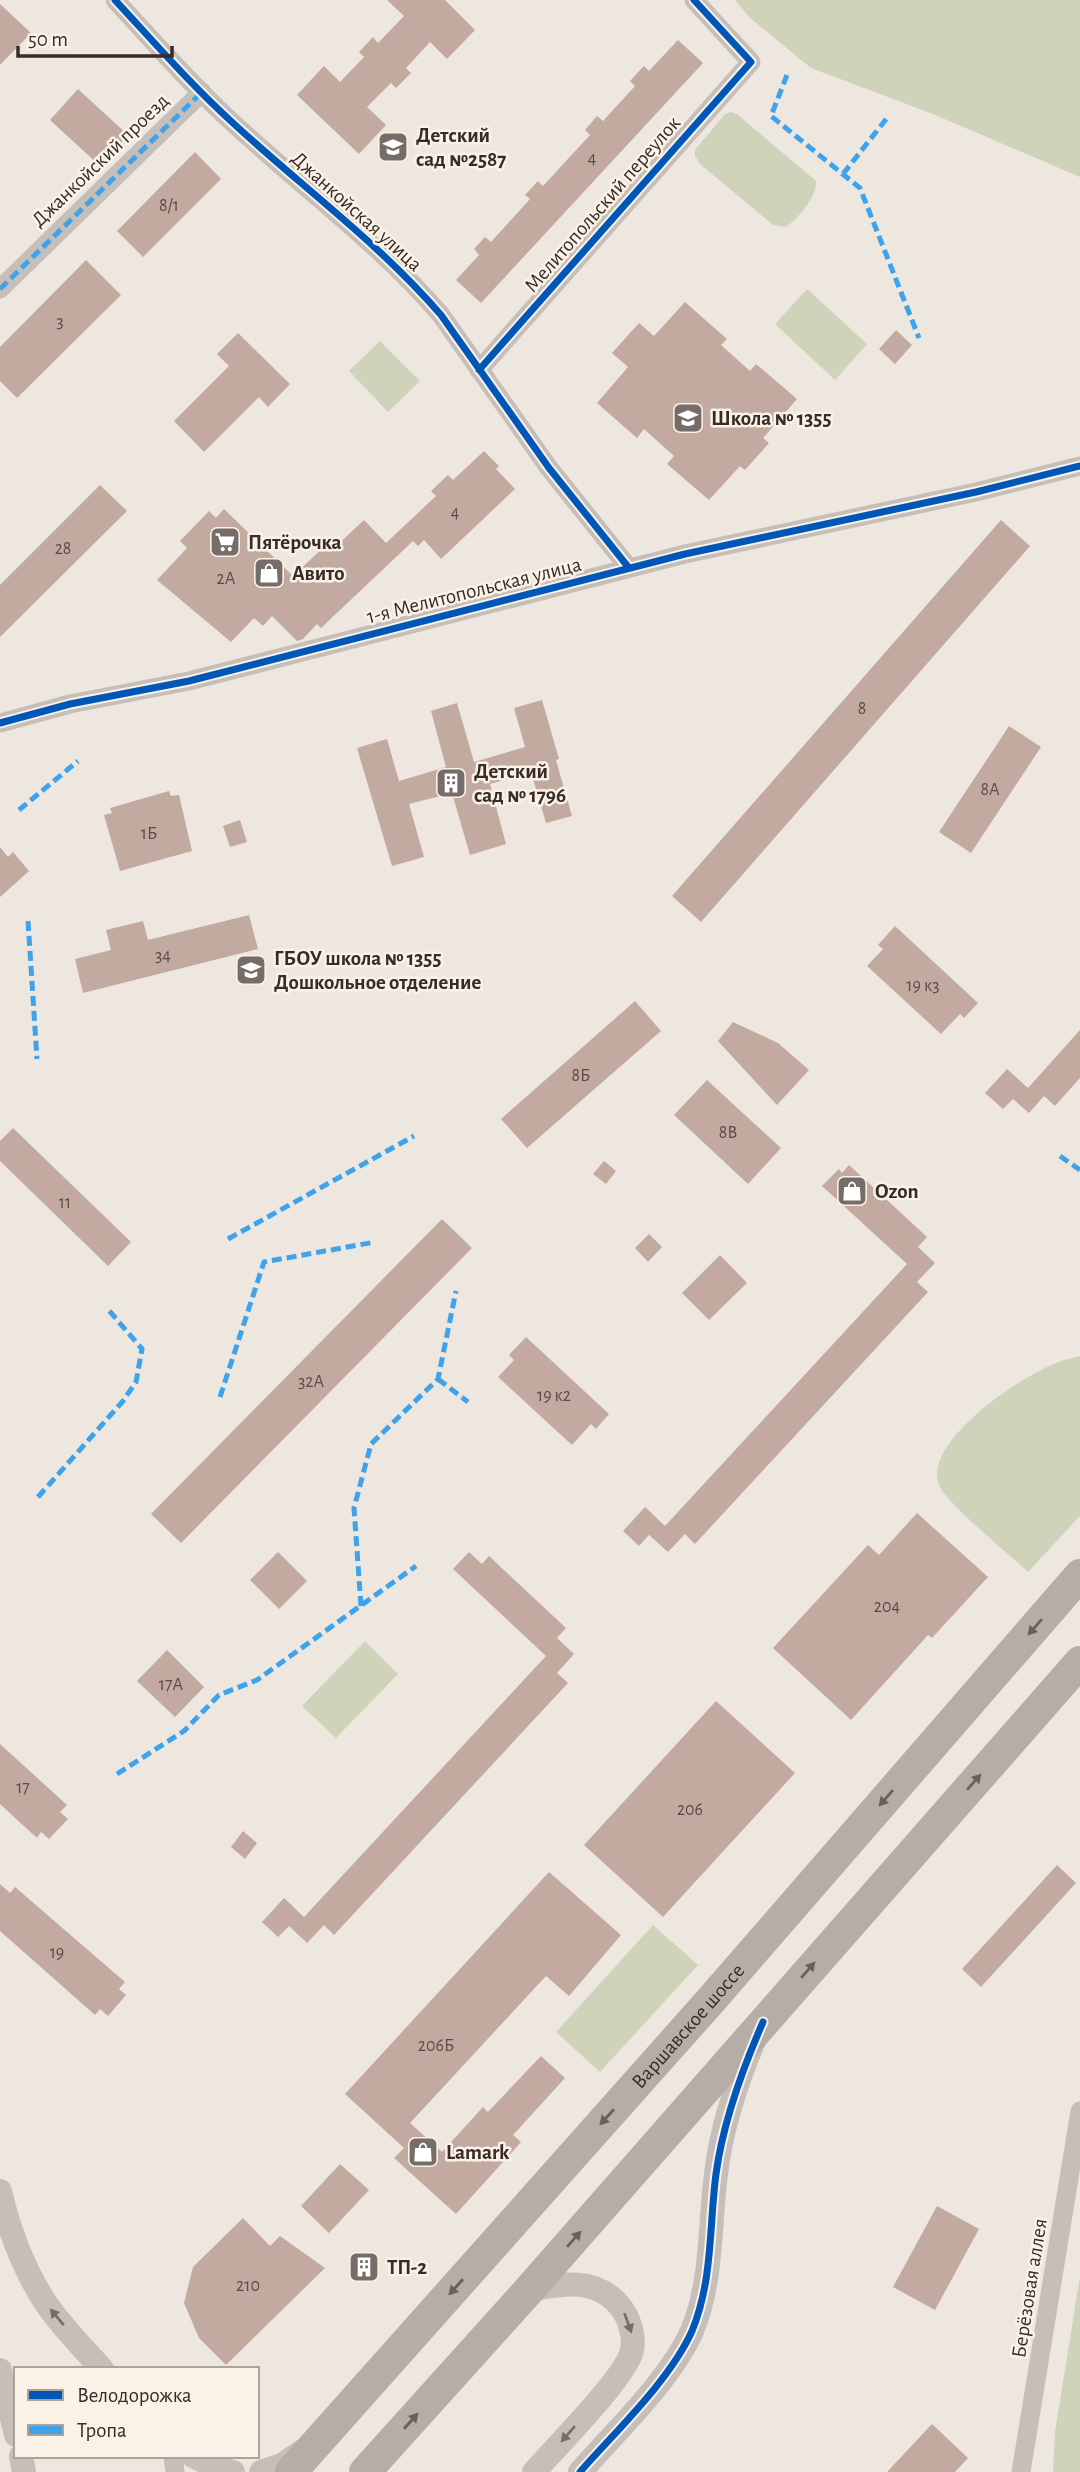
<svg xmlns="http://www.w3.org/2000/svg" width="1080" height="2472" viewBox="0 0 1080 2472" font-family="'Alegreya Sans',sans-serif">
  <rect width="100%" height="100%" fill="#ede7e0"/>
  <path fill="#ced3b9" d="M735 0H1080V177L933 114 811 68 750 18Z
    M731 112 737 114 816 181C817 196 799 218 786 227L773 225 700 164 695 156V150L725 114Z
    M807 289 867 344 835 380 775 324Z
    M380 341 420 381 388 412 349 371Z
    M1080 1356V1516L1028 1572C1010 1555 946 1503 939 1485 922 1441 1024 1374 1059 1362 1066 1359 1073 1358 1080 1356Z
    M365 1641 398 1674 336 1738 302 1706Z
    M653 1925 698 1965 600 2072 556 2032Z
    M1080 2276V2472H1053L1055 2432Z"/>
  <path fill="#c2aaa0" d="M387 0H445L475 30 447 59 430 42 406 68 411 73 396 88 391 83 367 107 386 125 359 154 297 95 324 66 340 82 364 57 359 52 373 37 378 43 404 16Z
    M0 4 31 33 0 65Z
    M678 40 703 63 481 303 456 280 479 255 474 249 485 237 491 242 530 199 525 195 538 181 543 186 590 135 585 130 597 116 603 121 635 86 630 81 644 66 649 71Z
    M78 89 128 135 100 166 50 120Z
    M195 152 221 179 143 257 117 231Z
    M86 260 121 295 17 398 0 381V347Z
    M685 302 727 339 721 345 750 371 756 364 797 399 763 438 769 443 745 470 740 466 709 500 667 464 674 456 644 429 637 438 597 403 628 367 612 353 639 323 654 336Z
    M896 330 912 345 895 364 879 349Z
    M238 333 290 384 268 407 259 397 204 452 174 421 229 366 217 354Z
    M484 451 499 466 496 469 515 489 441 559 424 540 418 546 413 541 321 628 317 624 303 639 297 641 272 616 263 626 254 618 231 642 157 580 187 548 180 541 209 511 216 518 224 509 293 576 327 544 333 549 364 520 386 543 436 496 431 491 448 475 453 480Z
    M100 485 127 511 0 637V585Z
    M1001 520 1030 546 701 922 672 896Z
    M542 700 559 759 556 760 572 816 546 823 531 772 490 784 506 844 470 855 452 793 409 804 424 857 392 866 357 748 387 739 399 781 446 767 431 711 457 703 474 762 525 747 514 708Z
    M1009 726 1041 747 971 853 939 832Z
    M169 791 171 796 179 795 192 851 120 871 104 815 112 813 110 808Z
    M240 820 247 842 230 847 223 826Z
    M0 847 8 857 13 852 29 871 0 897Z
    M249 915 258 949 83 993 75 959 111 950 106 930 143 921 148 940Z
    M895 926 978 1003 964 1018 960 1014 941 1034 867 966 883 949 878 945Z
    M635 1001 661 1031 527 1148 501 1119Z
    M733 1022 778 1043 809 1070 777 1105 718 1041Z
    M1080 1030V1078L1055 1106 1044 1096 1029 1113 1013 1099 1003 1109 985 1093 1007 1069 1028 1088Z
    M707 1080 781 1148 748 1184 674 1115Z
    M13 1128 131 1242 108 1266 0 1161V1141Z
    M604 1161 616 1171 606 1184 593 1174Z
    M849 1165 927 1237 918 1247 935 1263 917 1282 928 1292 695 1544 685 1534 668 1552 649 1535 639 1546 623 1531 645 1507 665 1526 907 1264 822 1186 839 1169 842 1173Z
    M442 1219 472 1248 181 1543 151 1514Z
    M649 1234 662 1247 648 1262 635 1248Z
    M720 1255 747 1283 709 1320 682 1293Z
    M526 1337 609 1414 596 1429 591 1424 572 1445 498 1377 514 1360 509 1355Z
    M917 1513 988 1577 932 1638 928 1635 851 1720 773 1648 868 1545 879 1555Z
    M278 1552 307 1581 279 1609 250 1580Z
    M469 1552 482 1564 489 1556 566 1628 557 1638 574 1654 557 1673 568 1683 334 1935 324 1925 307 1943 289 1926 278 1937 262 1922 284 1898 304 1917 546 1656 453 1569Z
    M167 1650 204 1687 175 1717 137 1681Z
    M716 1701 795 1773 663 1917 584 1845Z
    M0 1744 67 1805 60 1812 68 1819 49 1839 41 1832 37 1838 0 1804Z
    M243 1831 257 1843 245 1859 231 1847Z
    M1057 1865 1076 1883 981 1987 962 1969Z
    M549 1872 621 1935 569 1996 546 1976 410 2123 442 2152 483 2107 488 2112 541 2056 565 2078 513 2135 521 2142 456 2214 394 2158 404 2148 345 2094Z
    M0 1884 10 1893 15 1887 125 1982 119 1989 126 1995 108 2016 100 2009 95 2015 0 1931Z
    M340 2164 369 2190 329 2233 301 2206Z
    M937 2206 979 2229 935 2310 893 2287Z
    M243 2218 270 2246 280 2236 325 2268 226 2365 199 2338 184 2303 193 2267Z
    M932 2424 968 2458 955 2472H887Z"/>
  <g fill="none" stroke-linecap="round" stroke-linejoin="round">
    <path stroke="#c6bfb9" stroke-width="19" d="M115 0C154 42 191 85 233 123 302 187 379 243 441 315L549 468 629 568
      M0 289 202 92
      M479 370 751 62 694 0
      M0 723 70 704 189 681 685 554 976 492 1080 466
      M173 2456 175 2472
      M1021 2472 1080 2111"/>
    <path stroke="#c6bfb9" stroke-width="24" d="M0 2191C9 2230 23 2268 45 2302 61 2326 83 2348 102 2369
      M529 2290C561 2284 595 2277 619 2305 629 2317 635 2335 632 2350 627 2376 555 2448 534 2472
      M0 2370 16 2435
      M21 2456 24 2472
      M193 2456 215 2467 233 2472
      M261 2472 282 2465 304 2450
      M580 2472C616 2431 670 2380 692 2331 713 2280 709 2227 716 2174 721 2131 737 2081 754 2041"/>
    <g stroke="#b5ada8" stroke-width="32">
      <path id="s1" d="M291 2472 712 1999 1080 1575"/>
      <path d="M365 2472 529 2290 1080 1662"/>
    </g>
    <path stroke="#3fa3eb" stroke-width="5" stroke-dasharray="10 5" stroke-linecap="butt" d="M787 75 771 116 860 188 919 338
      M843 174 887 118
      M0 289 202 92
      M19 810 78 761
      M28 921 37 1059
      M1060 1156 1080 1170
      M228 1239 414 1136
      M438 1379 468 1402
      M220 1397 264 1262 375 1242
      M38 1497 123 1401 136 1382 142 1349 106 1307
      M361 1606 354 1508 371 1444 438 1379 456 1291
      M117 1774 184 1731 219 1695 257 1680 416 1566"/>
    <g stroke="#fbf2e7" stroke-width="11">
      <path id="cycleway" d="M115 0C154 42 191 85 233 123 302 187 379 243 441 315L549 468 629 568
        M479 370 751 62 694 0
        M0 723 70 704 189 681 685 554 976 492 1080 466
        M580 2472C616 2431 670 2380 692 2331 713 2280 709 2227 716 2174 723 2122 742 2070 763 2022"/>
    </g>
    <use href="#cycleway" stroke="#0057b8" stroke-width="7"/>
  </g>
  <defs><path id="oneway-solid" d="M-6-.8H1V-3.2L6.5 0L1 3.2V.8H-6Z" transform="scale(1.75)"/></defs>
  <g fill="#69605b">
    <use href="#oneway-solid" transform="translate(1035 1627) rotate(131)"/>
    <use href="#oneway-solid" transform="translate(974 1782) rotate(-49)"/>
    <use href="#oneway-solid" transform="translate(886 1798) rotate(131)"/>
    <use href="#oneway-solid" transform="translate(808 1970) rotate(-49)"/>
    <use href="#oneway-solid" transform="translate(607 2117) rotate(132)"/>
    <use href="#oneway-solid" transform="translate(574 2239) rotate(-49)"/>
    <use href="#oneway-solid" transform="translate(456 2287) rotate(132)"/>
    <use href="#oneway-solid" transform="translate(411 2421) rotate(-48)"/>
  </g>
  <g fill="#776e69">
    <use href="#oneway-solid" transform="translate(57 2317) rotate(-130)"/>
    <use href="#oneway-solid" transform="translate(628 2323) rotate(70)"/>
    <use href="#oneway-solid" transform="translate(568 2434) rotate(131)"/>
  </g>
  <defs>
    <g id="school-square" transform="scale(1.575)"><rect x="-9" y="-9" width="18" height="18" rx="4" fill="#776d68" stroke="#fbf2e7"/><path d="M0-5L7-2L0 1L-7-2ZM-4 1L0 2.5L4 1V4Q0 6-4 4Z" fill="#fff"/></g>
    <g id="supermarket-square" transform="scale(1.575)"><rect x="-9" y="-9" width="18" height="18" rx="4" fill="#776d68" stroke="#fbf2e7"/><path d="M-6-5.5h2.5l.6 2H6L4.5 2H-2.5L-4.4-4H-6ZM-1.5 3.2a1.3 1.3 0 1 0 .1 0ZM3 3.2a1.3 1.3 0 1 0 .1 0Z" fill="#fff"/></g>
    <g id="shop-square" transform="scale(1.575)"><rect x="-9" y="-9" width="18" height="18" rx="4" fill="#776d68" stroke="#fbf2e7"/><path d="M-5-2.5h2.3a2.7 3.5 0 0 1 5.4 0H5L5.5 6h-11ZM-1.5-2.5h3a1.5 2.3 0 0 0-3 0Z" fill="#fff"/></g>
    <g id="building-square" transform="scale(1.575)"><rect x="-9" y="-9" width="18" height="18" rx="4" fill="#776d68" stroke="#fbf2e7"/><path d="M-4-6H4V6H1V3H-1V6H-4ZM-2.5-4.3h1.7v1.8h-1.7ZM.8-4.3h1.7v1.8H.8ZM-2.5-1h1.7V.8h-1.7ZM.8-1h1.7V.8H.8Z" fill="#fff"/></g>
  </defs>
  <g fill-rule="evenodd">
    <use href="#school-square" x="393" y="147"/>
    <use href="#school-square" x="688" y="418"/>
    <use href="#supermarket-square" x="225" y="542"/>
    <use href="#shop-square" x="269" y="573"/>
    <use href="#building-square" x="451" y="783"/>
    <use href="#school-square" x="251" y="970"/>
    <use href="#shop-square" x="852" y="1191"/>
    <use href="#shop-square" x="423" y="2152"/>
    <use href="#building-square" x="364" y="2267"/>
  </g>
  <g text-anchor="middle" stroke-width="5" stroke-linejoin="round" paint-order="stroke">
    <g font-size="18" fill="#5a4c45">
      <text x="592" y="164">4</text>
      <text x="169" y="211">8/1</text>
      <text x="60" y="327">3</text>
      <text x="455" y="518">4</text>
      <text x="63" y="554">28</text>
      <text x="226" y="584">2А</text>
      <text x="862" y="714">8</text>
      <text x="990" y="795">8А</text>
      <text x="149" y="839">1Б</text>
      <text x="163" y="961">34</text>
      <text x="923" y="991">19 к3</text>
      <text x="581" y="1081">8Б</text>
      <text x="728" y="1138">8В</text>
      <text x="65" y="1208">11</text>
      <text x="311" y="1387">32А</text>
      <text x="554" y="1401">19 к2</text>
      <text x="887" y="1612">204</text>
      <text x="171" y="1690">17А</text>
      <text x="23" y="1793">17</text>
      <text x="690" y="1815">206</text>
      <text x="57" y="1958">19</text>
      <text x="436" y="2051">206Б</text>
      <text x="248" y="2291">210</text>
    </g>
    <g font-size="21" font-weight="bold" fill="#372c27" stroke="#fbf2e7" text-anchor="start">
      <text x="416" y="142">Детский<tspan x="416" dy="24">сад №2587</tspan></text>
      <text x="711" y="425">Школа № 1355</text>
      <text x="248" y="549">Пятёрочка</text>
      <text x="292" y="580">Авито</text>
      <text x="474" y="778">Детский<tspan x="474" dy="24">сад № 1796</tspan></text>
      <text x="274" y="965">ГБОУ школа № 1355<tspan x="274" dy="24">Дошкольное отделение</tspan></text>
      <text x="875" y="1198">Ozon</text>
      <text x="446" y="2159">Lamark</text>
      <text x="387" y="2274">ТП-2</text>
    </g>
    <g font-size="21" fill="#372c27" stroke="#fbf2e7">
      <text transform="translate(100 160) rotate(-44)" y="7">Джанкойский проезд</text>
      <text transform="translate(602 204) rotate(-49)" y="7">Мелитопольский переулок</text>
      <text transform="translate(357 211) rotate(42)" y="7">Джанкойская улица</text>
      <text transform="translate(474 590) rotate(-14)" y="7">1-я Мелитопольская улица</text>
      <text dy="7" stroke="none"><textPath href="#s1" startOffset="597">Варшавское шоссе</textPath></text>
      <text transform="translate(1029 2288) rotate(-81)" y="7">Берёзовая аллея</text>
    </g>
  </g>
  <rect x="14" y="2367" width="245" height="91" fill="#fbf2e7" stroke="#ada39a" stroke-width="2"/>
  <rect x="28" y="2390" width="35" height="10" fill="#0057b8" stroke="#ada39a" stroke-width="2"/>
  <text x="77" y="2402" font-size="21" fill="#372c27">Велодорожка</text>
  <rect x="28" y="2425" width="35" height="10" fill="#3fa3eb" stroke="#ada39a" stroke-width="2"/>
  <text x="77" y="2437" font-size="21" fill="#372c27">Тропа</text>
  <path d="M18 46v10h154v-10" fill="none" stroke="#372c27" stroke-width="3.5"/>
  <text x="28" y="46" font-size="21" fill="#372c27" stroke="#fbf2e7" stroke-width="5" paint-order="stroke">50 m</text>
</svg>
